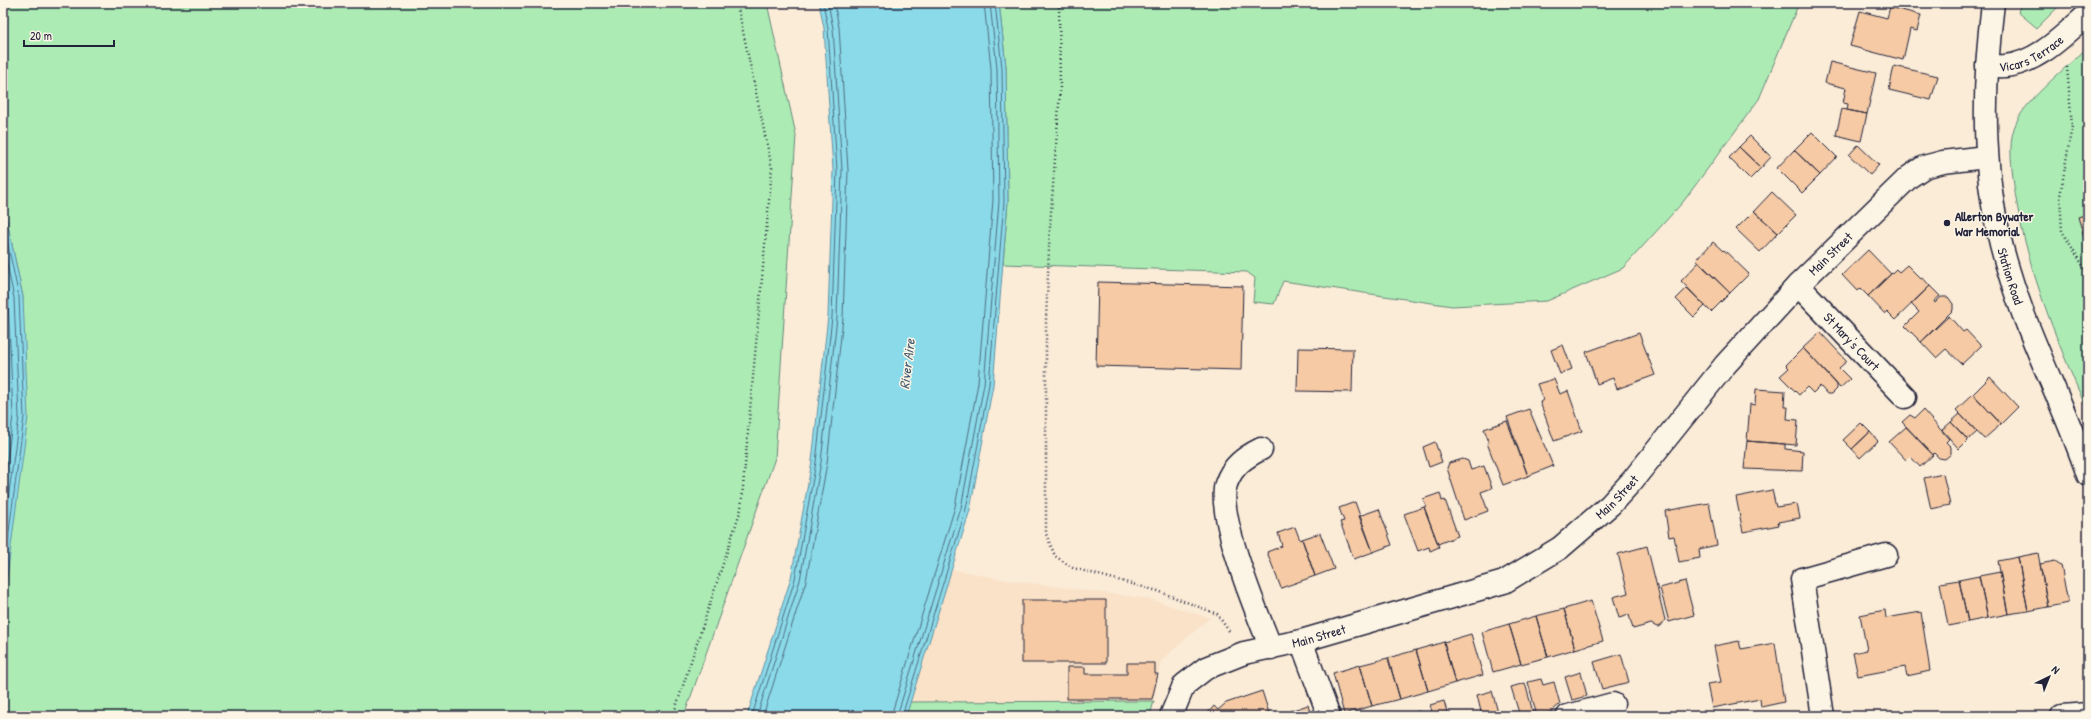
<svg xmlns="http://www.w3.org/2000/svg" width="2091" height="719" viewBox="0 0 2091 719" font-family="'Patrick Hand',sans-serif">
  <rect width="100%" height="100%" fill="#fbecd8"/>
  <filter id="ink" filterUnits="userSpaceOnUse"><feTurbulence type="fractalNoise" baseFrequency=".025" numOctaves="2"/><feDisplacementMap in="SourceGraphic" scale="8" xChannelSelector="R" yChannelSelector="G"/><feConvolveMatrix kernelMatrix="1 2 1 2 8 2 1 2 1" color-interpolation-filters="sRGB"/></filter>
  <g filter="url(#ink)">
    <path fill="#f9e2c8" d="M951 569 1007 580 1150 599 1210 618 1161 661 1154 701 910 702Z"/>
    <path fill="#acecb4" stroke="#678778" d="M3 3H767L796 135 775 458 684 716H3V607L23 297 3 202Z
      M999 3H1799L1759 99 1683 202 1623 268 1547 301 1452 306 1283 281 1274 304 1253 302 1255 278 1247 272 1003 264 1008 201 1006 67Z
      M2021 3H2062L2037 28 2018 12Z
      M2088 47V412C2055 337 2023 260 2013 178 2011 159 2008 139 2017 121 2027 99 2069 65 2088 47Z
      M1154 701 1150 716H906L910 702Z"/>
    <path fill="#8bdae9" stroke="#6190a3" d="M819 3H999L1006 67 1008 201 993 385 970 510 906 716H747L791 578 812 461 828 316 833 170 824 28Z
      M3 202 23 297 28 417 3 607Z"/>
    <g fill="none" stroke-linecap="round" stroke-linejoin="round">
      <path stroke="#4c6c81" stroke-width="1" d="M3 221 19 297 24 417 3 577
        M3 245 14 298 19 417 3 538
        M3 274 8 299 13 416 3 492
        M752 716 795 579 816 462 832 317 837 170 828 28 823 3
        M757 716 800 580 821 462 837 317 842 170 833 28 828 3
        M763 716 806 581 827 463 843 318 848 170 839 27 834 3
        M891 716 955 507 978 383 993 200 991 68 984 3
        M897 716 961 508 984 384 999 201 997 68 990 3
        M902 716 966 509 989 384 1004 201 1002 68 995 3"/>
    </g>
    <path fill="#f5caa4" stroke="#22223b" d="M1890 7 1921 15 1917 31 1910 29 1903 60 1850 46 1860 11 1887 18Z
      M1830 62 1876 73 1867 114 1847 110 1848 104 1843 103 1846 88 1825 83Z
      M1894 66 1938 76 1931 100 1889 90Z
      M1842 109 1867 114 1861 141 1836 135Z
      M1812 132 1837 157 1820 175 1794 150Z
      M1750 136 1771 157 1761 168 1739 147Z
      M1858 145 1879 165 1870 175 1849 155Z
      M1739 147 1761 168 1750 179 1729 158Z
      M1794 150 1820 175 1802 193 1777 168Z
      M1772 192 1796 215 1778 233 1754 211Z
      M1754 211 1778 233 1760 252 1736 229Z
      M2088 214V250L2078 217Z
      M1713 242 1723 251 1724 250 1749 274 1730 293 1696 260Z
      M1868 250 1891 274 1868 296 1860 288 1857 291 1842 275Z
      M1699 262 1730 293 1711 312 1681 281Z
      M1907 265 1921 279 1923 278 1930 286 1895 320 1887 312 1885 314 1868 296 1896 269 1899 272Z
      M1098 282 1243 286 1241 370 1096 366Z
      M1930 286 1940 296 1934 301 1935 303 1941 297H1948L1953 304V310L1921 342 1905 326 1919 312 1911 304Z
      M1687 288 1705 306 1694 317 1676 299Z
      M1949 316 1963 332 1966 330 1981 346 1962 364 1946 349 1936 358 1921 342Z
      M1820 332 1847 361 1839 368 1850 379 1840 388 1803 348Z
      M1639 333 1655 375 1617 389 1613 378 1597 384 1586 352Z
      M1563 345 1572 369 1560 374 1551 350Z
      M1298 348 1353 349 1352 392 1297 391Z
      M1803 348 1837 384V389L1832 394H1827L1820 386 1813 393 1807 387 1799 395 1780 376 1789 368 1786 365Z
      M1990 377 2018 407 2001 424 1973 394Z
      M1554 379 1560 394 1568 391 1582 431 1554 441 1540 402 1543 400 1537 384Z
      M1756 389 1785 391 1784 407H1788L1787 419 1798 420 1796 445 1747 441 1750 404 1755 405Z
      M1973 394 2001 424 1984 439 1956 410Z
      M1529 409 1553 466 1528 476 1507 417Z
      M1923 410 1949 439 1946 442 1951 447V454L1945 459 1939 458 1934 453 1933 455 1902 422 1910 415 1915 418Z
      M1960 414 1977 432 1968 440 1951 422Z
      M1507 421 1528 476 1503 485 1487 443 1489 442 1484 429Z
      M1951 422 1968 440 1959 449 1942 430Z
      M1861 423 1870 432 1852 449 1843 440Z
      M1906 427 1933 455 1920 467 1910 456 1906 460 1889 442Z
      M1870 432 1878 441 1860 458 1852 449Z
      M1747 441 1785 444V449L1803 451 1802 471 1744 469Z
      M1435 442 1442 462 1429 467 1423 447Z
      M1463 459 1468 461 1471 470 1484 466 1492 488 1481 492 1488 511 1464 520 1447 468 1449 463Z
      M1943 474 1950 505 1931 509 1924 478Z
      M1772 490 1776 507 1797 504 1800 518 1778 522 1779 525 1743 532 1736 497Z
      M1440 493 1442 501 1445 500 1458 536 1438 544 1424 507 1426 506 1423 499Z
      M1355 502 1373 552 1354 559 1340 522 1344 521 1339 508Z
      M1709 503 1717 545 1699 549 1700 558 1679 562 1674 536 1669 537 1665 511Z
      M1424 507 1439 547 1430 551 1429 547 1418 551 1404 514Z
      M1379 509 1392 545 1373 552 1359 516Z
      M1295 527 1300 540 1302 539 1315 576 1281 588 1267 552 1282 546 1278 533Z
      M1320 533 1334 569 1315 576 1302 539Z
      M1647 546 1665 620 1661 626 1657 627 1651 624 1633 629 1629 615 1619 618 1613 597 1628 593 1618 554Z
      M2038 553 2048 607 2028 611 2018 557Z
      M2018 557 2028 611 2008 614 1998 561Z
      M2055 561 2061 565 2068 603 2048 607 2040 564Z
      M2000 572 2008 614 1988 618 1979 576Z
      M1979 576 1988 618 1968 622 1959 580Z
      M1959 580 1968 622 1948 626 1940 583Z
      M1685 581 1694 615 1669 622 1660 588Z
      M1022 600H1106V663H1022Z
      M1591 601 1603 641 1575 649 1564 609Z
      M1564 609 1575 649 1548 657 1536 616Z
      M1885 610 1886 618 1921 612 1930 671 1907 676 1905 667 1858 676 1853 653 1867 650 1860 615Z
      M1536 616 1548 657 1521 664 1509 624Z
      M1509 624 1521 664 1493 672 1482 632Z
      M1471 634 1483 675 1455 683 1444 642Z
      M1739 641 1741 649 1775 643 1784 702 1761 707 1760 699 1712 708 1707 684 1721 682 1714 646Z
      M1444 642 1455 683 1428 691 1416 650Z
      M1416 650 1428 691 1400 699 1388 658Z
      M1621 654 1629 682 1602 689 1594 662Z
      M1388 658 1400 699 1372 706 1360 665Z
      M1127 663H1155V674H1158L1152 699H1067V667H1085V674H1127Z
      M1360 665 1372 706 1344 714 1333 673Z
      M1581 672 1587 696 1572 700 1565 677Z
      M1541 679 1543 685 1554 682 1560 704 1551 712 1537 716 1528 682Z
      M1525 683 1534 716H1520L1511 687Z
      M1262 691 1270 716 1206 715 1214 706 1218 710 1226 703Z
      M1492 691 1499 716H1482L1477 695Z
      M1444 701 1448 716H1433L1430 705Z
      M1308 705 1311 716H1275Z
      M1419 711 1420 716H1406V715Z"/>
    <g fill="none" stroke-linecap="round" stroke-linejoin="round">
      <g stroke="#22223b" stroke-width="25">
        <g id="minor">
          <path id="s1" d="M1993 3C1982 93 1981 185 2009 272 2030 342 2065 406 2088 475"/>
          <path id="s2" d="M1987 65C1992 65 1999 67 2005 66 2038 63 2065 34 2088 14"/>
          <path id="s3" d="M1798 285 1905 397"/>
          <path d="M1261 449C1245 457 1232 466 1226 484 1216 514 1258 616 1271 648"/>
          <path d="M1301 641 1329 716"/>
          <path id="s4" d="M1171 716 1184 685 1206 668 1244 653 1301 641 1504 582 1560 548 1610 505 1632 481 1725 365 1798 285 1909 177 1924 167 1943 162 1986 157"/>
          <path d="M1568 716 1613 704"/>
          <path d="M1823 716 1802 579 1886 555"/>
          <path d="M2062 716 2088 714"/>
        </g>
      </g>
      <path stroke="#22223b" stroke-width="2.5" stroke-dasharray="1 3" stroke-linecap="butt" d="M1059 3 1060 91 1050 226 1046 320V534L1055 556 1073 568 1158 591 1217 614 1229 631
        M2067 67 2072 126 2060 196 2062 231 2088 274
        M673 716 741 509 772 168 737 3"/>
      <use href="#minor" stroke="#fcf5e5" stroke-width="22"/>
    </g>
  </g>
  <circle fill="#22223b" stroke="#fcf5e5" stroke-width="1.5" cx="1947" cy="223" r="4"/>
  <g text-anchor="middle" stroke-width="3" stroke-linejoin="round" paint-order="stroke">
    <g font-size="13" fill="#22223b" stroke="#fcf5e5">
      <text dy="5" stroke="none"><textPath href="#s2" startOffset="47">Vicars Terrace</textPath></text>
      <text dy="5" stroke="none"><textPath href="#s4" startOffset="838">Main Street</textPath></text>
      <text dy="5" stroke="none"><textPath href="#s1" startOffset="276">Station Road</textPath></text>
      <text dy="5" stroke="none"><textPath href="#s3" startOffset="78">St Mary's Court</textPath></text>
      <text dy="5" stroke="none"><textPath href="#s4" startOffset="514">Main Street</textPath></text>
      <text dy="5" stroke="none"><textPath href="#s4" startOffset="179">Main Street</textPath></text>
    </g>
    <g font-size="13" font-weight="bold" fill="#22223b" stroke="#fcf5e5" text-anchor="start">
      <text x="1955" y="221">Allerton Bywater<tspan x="1955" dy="15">War Memorial</tspan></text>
    </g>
    <g font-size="14" font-style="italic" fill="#42596f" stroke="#fcf5e5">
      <text transform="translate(907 364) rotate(-83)" y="5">River Aire</text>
    </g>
  </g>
  <rect width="2091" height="719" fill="none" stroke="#fcf5e5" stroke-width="16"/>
  <rect x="8" y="8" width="2075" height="703" fill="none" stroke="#22223b" stroke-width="1.5" filter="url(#ink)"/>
  <g transform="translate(2049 677) rotate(43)" stroke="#fcf5e5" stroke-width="3" paint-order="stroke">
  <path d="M0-3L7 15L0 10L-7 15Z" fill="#22223b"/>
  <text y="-6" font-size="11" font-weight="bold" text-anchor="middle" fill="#22223b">N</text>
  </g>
  <path d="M24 40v6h90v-6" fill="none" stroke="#22223b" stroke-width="2"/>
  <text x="30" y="40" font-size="12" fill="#22223b" stroke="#fcf5e5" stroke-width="3" paint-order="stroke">20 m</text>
</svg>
